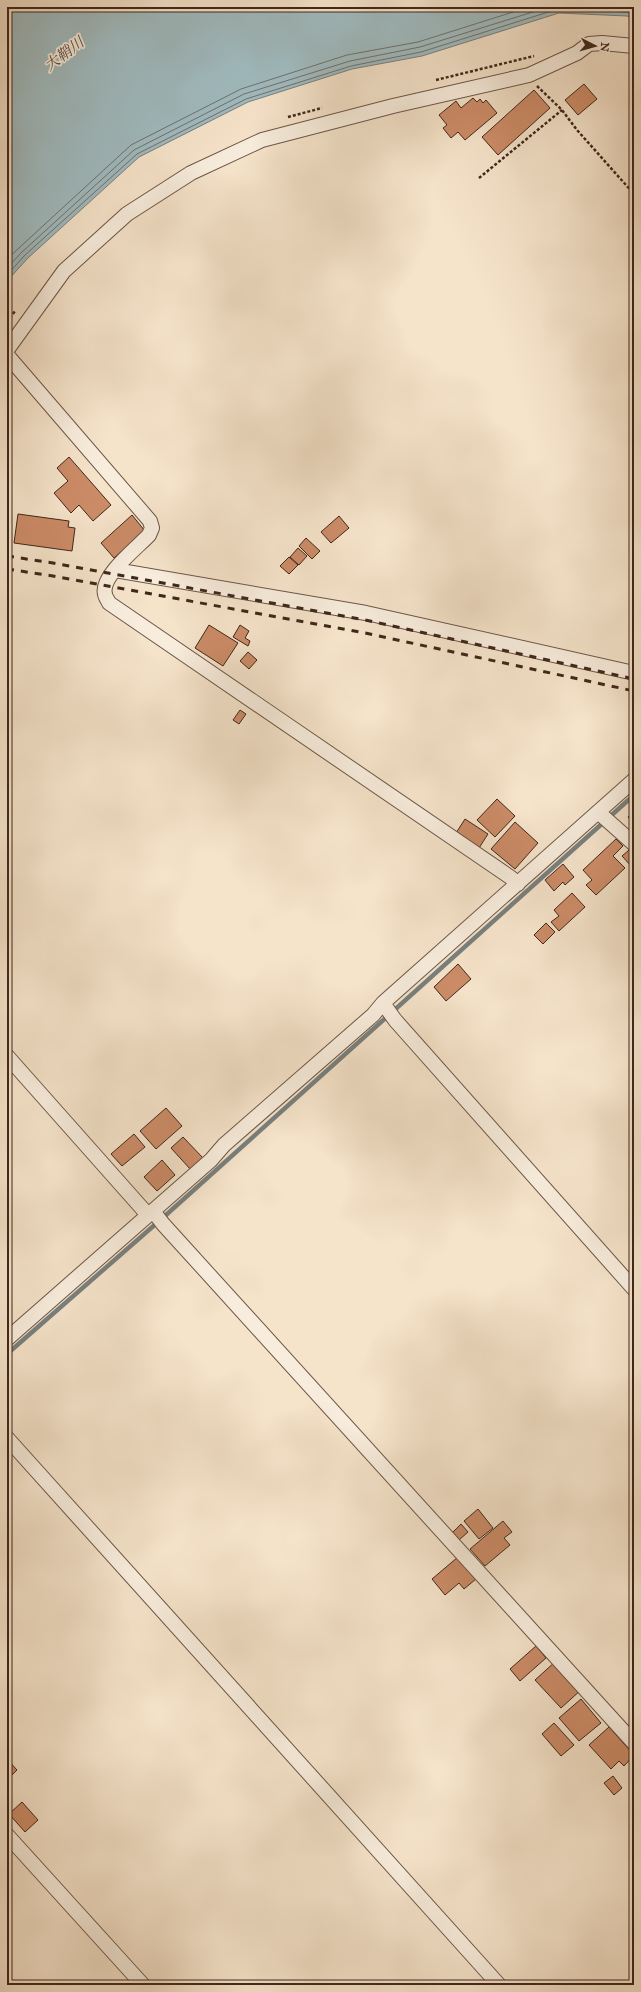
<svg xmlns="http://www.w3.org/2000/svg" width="641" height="1992" viewBox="0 0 641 1992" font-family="'IM FELL Great Primer','Noto Serif JP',serif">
  <rect width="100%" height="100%" fill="#f5e3ca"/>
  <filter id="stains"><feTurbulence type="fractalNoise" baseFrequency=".005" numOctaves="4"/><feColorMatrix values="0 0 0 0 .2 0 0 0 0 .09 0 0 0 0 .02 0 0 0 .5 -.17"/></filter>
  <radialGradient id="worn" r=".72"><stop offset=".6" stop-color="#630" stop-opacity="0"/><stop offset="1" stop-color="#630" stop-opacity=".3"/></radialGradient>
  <path fill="#a0bbc0" stroke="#79807e" d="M7 7H634V18L627 16 559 13 422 56 352 69 248 102 139 157 28 258 7 281Z"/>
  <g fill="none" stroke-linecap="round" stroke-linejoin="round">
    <path stroke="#70716e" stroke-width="1" d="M7 259 131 145 241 89 347 55 418 42 529 7
      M7 268 22 252 134 150 244 94 350 61 420 47 549 7
      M7 275 25 255 137 154 246 99 351 66 421 52 558 9 627 12 634 14"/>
    <path stroke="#79807e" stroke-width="4.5" d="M7 1354 166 1215 634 795"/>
  </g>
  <path fill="#cc8c68" stroke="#3f271b" d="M584 84 597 99 578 115 565 100Z
    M534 90 550 108 498 155 482 137Z
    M473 98 477 102 480 99 483 103 486 100 497 113 465 140 458 132 451 138 443 128 447 125 439 115 456 101 461 108Z
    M69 457 111 505 93 521 79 505 71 513 54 493 68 481 57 468Z
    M18 514 69 521 68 527 75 528 72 551 14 543Z
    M132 515 145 531 114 558 101 543Z
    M339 516 349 528 331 543 321 532Z
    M306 538 320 551 312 559 299 546Z
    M298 548 307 556 299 565 290 557Z
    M289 557 298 565 289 574 280 566Z
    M209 625 238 643 223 666 195 648Z
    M240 625 249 631 245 638 250 641 248 646 233 637Z
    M248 652 257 660 249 669 240 661Z
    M240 710 246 714 239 724 233 720Z
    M497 799 515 816 495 837 477 820Z
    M634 812V824L628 817Z
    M465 819 488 834 479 848 456 833Z
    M515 822 538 843 515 869 491 849Z
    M616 839 623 846 613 856 625 868 596 895 586 885 592 880 583 870Z
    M629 850 634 856V865L632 867 622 856Z
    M563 864 574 877 565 885 563 882 554 891 545 880Z
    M572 893 585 907 559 931 551 922 559 916 554 910Z
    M546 923 555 932 543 944 534 935Z
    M458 964 471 979 446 1001 434 987Z
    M166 1108 182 1126 156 1149 140 1131Z
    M134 1134 145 1147 122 1166 111 1154Z
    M183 1137 203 1158 191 1170 171 1148Z
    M162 1160 175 1175 157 1191 144 1177Z
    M478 1509 493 1528 479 1539 464 1521Z
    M503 1521 512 1532 504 1538 510 1545 485 1566 470 1549Z
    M461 1524 468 1532 459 1540 452 1533Z
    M458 1557 476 1579 464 1589 459 1583 445 1595 432 1579Z
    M536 1646 546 1658 520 1681 510 1669Z
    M556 1661 582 1689 561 1708 535 1680Z
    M581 1699 601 1723 579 1741 559 1718Z
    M554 1723 574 1745 561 1756 542 1734Z
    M609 1727 634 1755 624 1766 619 1761 611 1769 589 1745Z
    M7 1759 17 1770 7 1780Z
    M613 1776 622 1788 614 1795 604 1783Z
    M22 1802 38 1820 25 1832 9 1814Z"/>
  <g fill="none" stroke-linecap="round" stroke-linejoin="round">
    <g stroke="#6c5647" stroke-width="16">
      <path id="street" d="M7 350 64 271 127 214 191 173 262 140 393 106 529 75 577 53 589 44 602 43 634 46
        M7 355 150 521 152 528 149 535C138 547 100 576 105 594 105 597 108 600 109 603L510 877 518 884
        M115 570 366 613 634 673
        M598 812 634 844
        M383 1003 395 1020 634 1289
        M7 1056 148 1215
        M153 1211 163 1224 634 1743
        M7 1339 211 1160 224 1145 373 1015 383 1003 634 780
        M7 1438 499 1985
        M7 1835 143 1985"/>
    </g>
    <path stroke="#3f271b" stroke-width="2.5" stroke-dasharray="3 2" stroke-linecap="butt" d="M436 80 534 56
      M537 86 562 110 577 130 634 194
      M288 117 322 108
      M479 178 562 110
      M7 322 15 311"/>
    <use href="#street" stroke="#f8eddd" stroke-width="14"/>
    <path stroke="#3f271b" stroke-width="3" stroke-dasharray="7 7" stroke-linecap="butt" d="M7 556 53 563 365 620 634 679
      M7 569 53 576 365 633 634 691"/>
  </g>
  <g text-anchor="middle" stroke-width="3.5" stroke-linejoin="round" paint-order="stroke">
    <g font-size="15" font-style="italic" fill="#574c44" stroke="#f8eddd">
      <text transform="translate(64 54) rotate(-37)" y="5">大鞘川</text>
    </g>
  </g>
  <rect width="641" height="1992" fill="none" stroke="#f5e3ca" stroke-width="24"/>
  <rect x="8" y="8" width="625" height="1976" fill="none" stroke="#3f271b" stroke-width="2"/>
  <rect x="12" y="12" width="617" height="1968" fill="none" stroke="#3f271b"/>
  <g transform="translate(595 46) rotate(96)" stroke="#f8eddd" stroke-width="3" paint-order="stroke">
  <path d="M0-3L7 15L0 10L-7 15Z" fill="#3f271b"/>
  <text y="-6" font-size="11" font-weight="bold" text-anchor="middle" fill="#3f271b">N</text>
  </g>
  <rect width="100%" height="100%" filter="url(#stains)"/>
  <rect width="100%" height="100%" fill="url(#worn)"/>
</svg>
